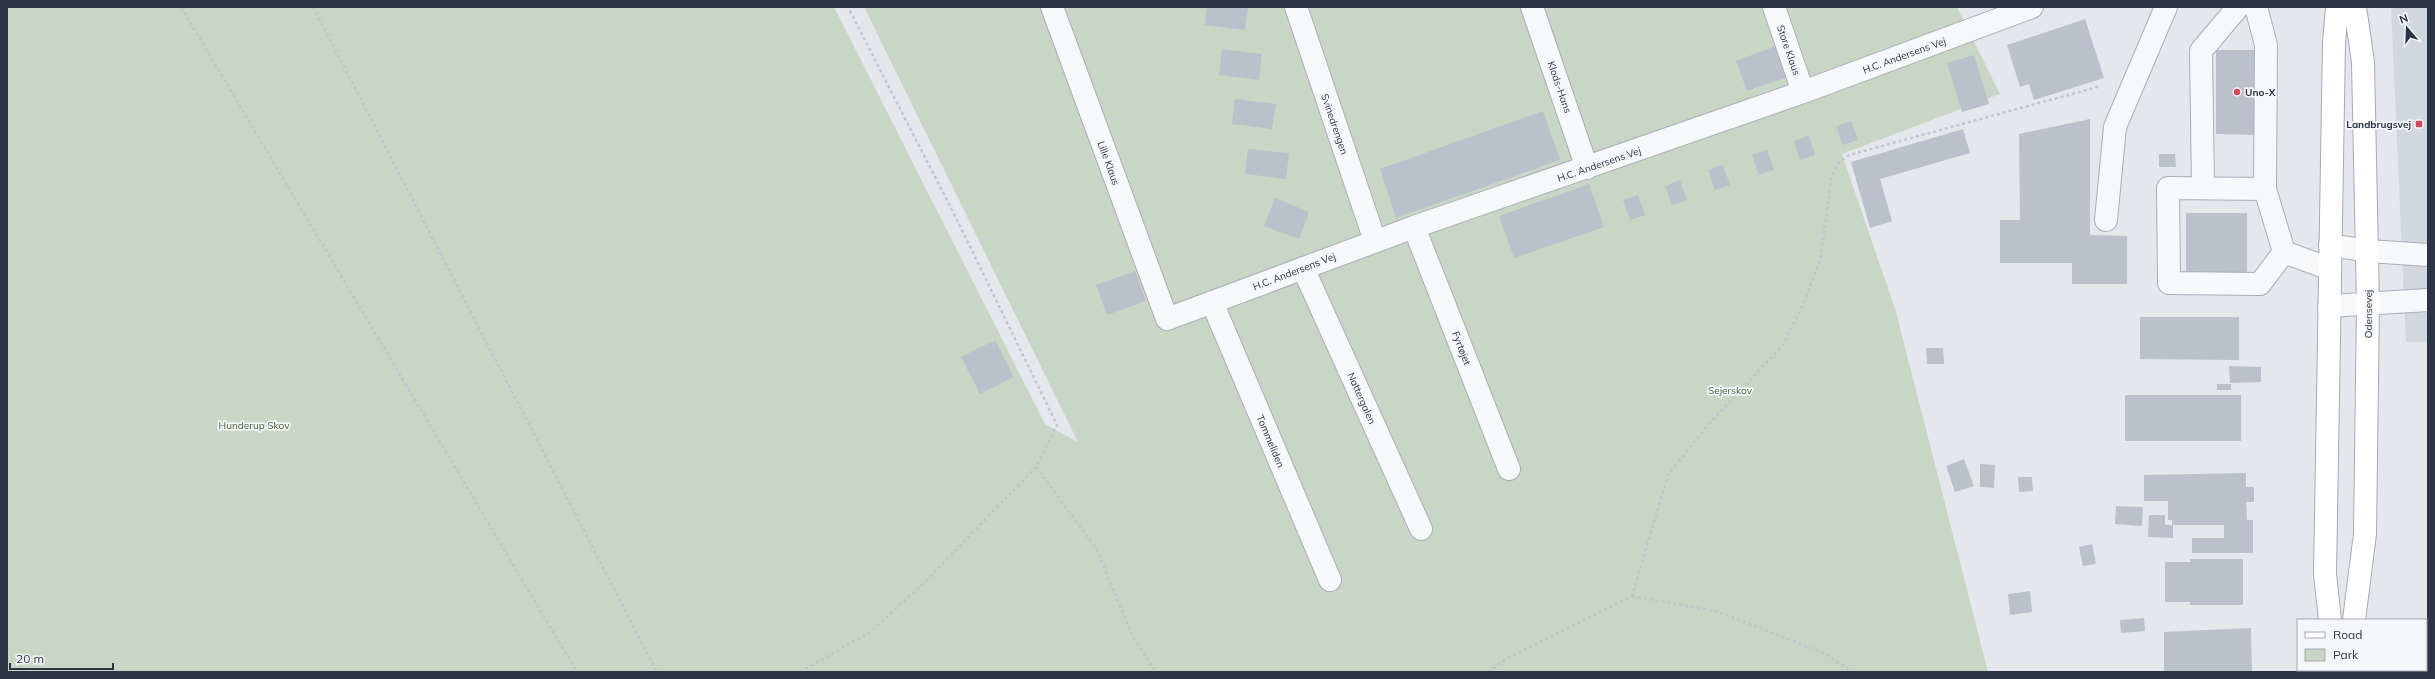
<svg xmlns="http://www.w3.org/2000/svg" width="2435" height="679" viewBox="0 0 2435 679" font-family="Mulish,sans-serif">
  <rect width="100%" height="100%" fill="#e4e7ec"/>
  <path fill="#d2d6de" d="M2391 7H2428V342H2406Z"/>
  <path fill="#c9d6c5" d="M7 7H834L1045 424 1078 442 864 7H1957L2000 94 1842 154 1896 312 1988 672H7Z"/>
  <path fill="#bbc0ca" d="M1207 7H1248L1245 30 1205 25Z
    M2085 19 2104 78 2034 100 2029 84 2020 87 2007 45Z
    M1776 46 1787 77 1747 91 1736 61Z
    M1222 49 1262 54 1259 80 1219 75Z
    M2216 50H2259V135L2216 134Z
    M1974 55 1989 104 1962 112 1947 63Z
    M1235 99 1276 104 1272 129 1232 124Z
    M1543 111 1560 160 1396 218 1380 169Z
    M2090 119V235L2127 236V284H2072V263H2000V220H2020L2019 134Z
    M1851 121 1858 140 1843 145 1836 126Z
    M1963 129 1970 153 1880 179 1892 221 1870 228 1851 162Z
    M1809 135 1815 155 1800 160 1794 141Z
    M1248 149 1289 153 1286 179 1245 174Z
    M1767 150 1774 170 1759 175 1752 155Z
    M2159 154H2175L2176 167H2159Z
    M1723 165 1730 185 1715 190 1708 170Z
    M1680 180 1687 200 1672 205 1665 186Z
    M1589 184 1604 227 1514 258 1499 216Z
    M1638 195 1645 215 1630 220 1623 200Z
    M1275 198 1309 212 1299 239 1264 226Z
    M2186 213H2247V275H2186Z
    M1135 271 1146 301 1107 315 1096 285Z
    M2140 317H2239V360L2140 359Z
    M995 340 1014 377 980 394 961 357Z
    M1926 348H1943L1944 364H1927Z
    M2229 366 2261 367V382L2230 383Z
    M2217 384H2231V390H2217Z
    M2125 395H2241V441H2125Z
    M1964 459 1974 486 1955 492 1946 466Z
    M1980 464 1995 465 1994 488 1980 487Z
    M2246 473V487H2254V502H2246L2247 520H2253V553H2192V538H2224V525H2173V538L2148 537 2149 515H2165V525H2172V520H2168V501H2144V475Z
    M2018 477H2032L2033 491 2019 492Z
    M2116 506 2143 507 2142 526 2115 524Z
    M2092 544 2096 564 2083 566 2079 547Z
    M2190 559H2243V605H2190V602H2165V562H2190Z
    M2030 591 2032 612 2010 615 2008 594Z
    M2144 618 2145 631 2121 633 2120 620Z
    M2251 628 2252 672H2164V632Z"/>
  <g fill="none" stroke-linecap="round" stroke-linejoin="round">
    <g stroke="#a9aeb7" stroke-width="24">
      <path id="minor" d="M1052 7 1167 319 1414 227 1803 92 2032 7
        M1296 7 1375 241
        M1532 7 1587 168
        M1774 7 1803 92
        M2256 7 2266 45 2265 189 2284 252
        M2203 188 2201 51 2238 7
        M2265 189 2168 188 2169 283 2260 284 2284 252
        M2106 220 2115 127 2166 7
        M1414 227 1509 469
        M2330 245 2368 251 2428 255
        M2284 252 2330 269
        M1303 268 1421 529
        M1212 302 1330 580
        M2329 306 2428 300"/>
    </g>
    <g stroke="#a3abb8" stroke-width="24">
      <path id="major" d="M2330 620 2325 574 2334 43 2337 7
        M2354 620 2365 534 2368 304 2363 62 2355 7
        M2347 672V670"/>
    </g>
    <path stroke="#c2c5cb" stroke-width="2.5" stroke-dasharray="3 3" stroke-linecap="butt" d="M181 7 577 672
      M313 7 657 672
      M1036 467 1096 548 1133 637 1156 672
      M1632 596 1716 611 1826 654 1852 672
      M800 672 870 632 925 582 1036 467 1057 425 957 220 848 7
      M1488 672 1506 659 1632 596 1668 475 1707 426 1783 345 1804 303 1820 260 1832 175 1838 163 1849 155 2101 86"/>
    <use href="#minor" stroke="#f7f8fa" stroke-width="22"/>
    <use href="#major" stroke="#fff" stroke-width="22"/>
  </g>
  <g fill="#d1495b" stroke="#f4f6f9" stroke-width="1.5">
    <circle cx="2237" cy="92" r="4"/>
    <rect x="2415" y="120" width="8" height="8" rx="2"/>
  </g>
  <g text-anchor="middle" stroke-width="3.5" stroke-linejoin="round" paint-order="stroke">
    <g font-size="10" fill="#2b3445" stroke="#f4f6f9">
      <text transform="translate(1789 50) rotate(71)" y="4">Store Klaus</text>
      <text transform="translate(1904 55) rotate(-20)" y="4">H.C. Andersens Vej</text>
      <text transform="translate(1560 87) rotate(71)" y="4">Klods-Hans</text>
      <text transform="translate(1335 124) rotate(71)" y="4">Svinedrengen</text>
      <text transform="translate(1109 163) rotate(70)" y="4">Lille Klaus</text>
      <text transform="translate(1599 164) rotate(-19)" y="4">H.C. Andersens Vej</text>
      <text transform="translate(1294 271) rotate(-21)" y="4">H.C. Andersens Vej</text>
      <text transform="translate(2368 314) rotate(-90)" y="4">Odensevej</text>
      <text transform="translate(1462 348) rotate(69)" y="4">Fyrtøjet</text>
      <text transform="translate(1362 398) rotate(66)" y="4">Nattergalen</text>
      <text transform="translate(1271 441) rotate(67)" y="4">Tommeliden</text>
    </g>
    <g font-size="10" font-weight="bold" fill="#2b3445" stroke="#f4f6f9" text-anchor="start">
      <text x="2245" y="96">Uno-X</text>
      <text x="2411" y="128" text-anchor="end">Landbrugsvej</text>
    </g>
    <g font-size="10" fill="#3f6138" stroke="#f4f6f9">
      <text x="1730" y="394">Sejerskov</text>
      <text x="254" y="429">Hunderup Skov</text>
    </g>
  </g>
  <rect width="2435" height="679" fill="none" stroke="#2b3445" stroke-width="16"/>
  <rect x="2297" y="619" width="130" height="52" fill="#f4f6f9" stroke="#a4a8b1"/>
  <rect x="2305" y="632" width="20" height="6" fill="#ffffff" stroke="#a4a8b1"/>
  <text x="2333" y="639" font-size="12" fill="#2b3445">Road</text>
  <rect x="2305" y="649" width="20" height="12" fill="#c9d6c5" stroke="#a4a8b1"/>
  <text x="2333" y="659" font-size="12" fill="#2b3445">Park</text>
  <g transform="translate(2407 28) rotate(341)" stroke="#f4f6f9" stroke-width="3" paint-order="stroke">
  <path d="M0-3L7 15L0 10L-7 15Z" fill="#2b3445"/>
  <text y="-6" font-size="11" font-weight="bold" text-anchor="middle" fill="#2b3445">N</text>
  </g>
  <path d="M10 663v6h103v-6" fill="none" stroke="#2b3445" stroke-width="2"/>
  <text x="16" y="663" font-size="12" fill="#2b3445" stroke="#f4f6f9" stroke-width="3" paint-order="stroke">20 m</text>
</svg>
